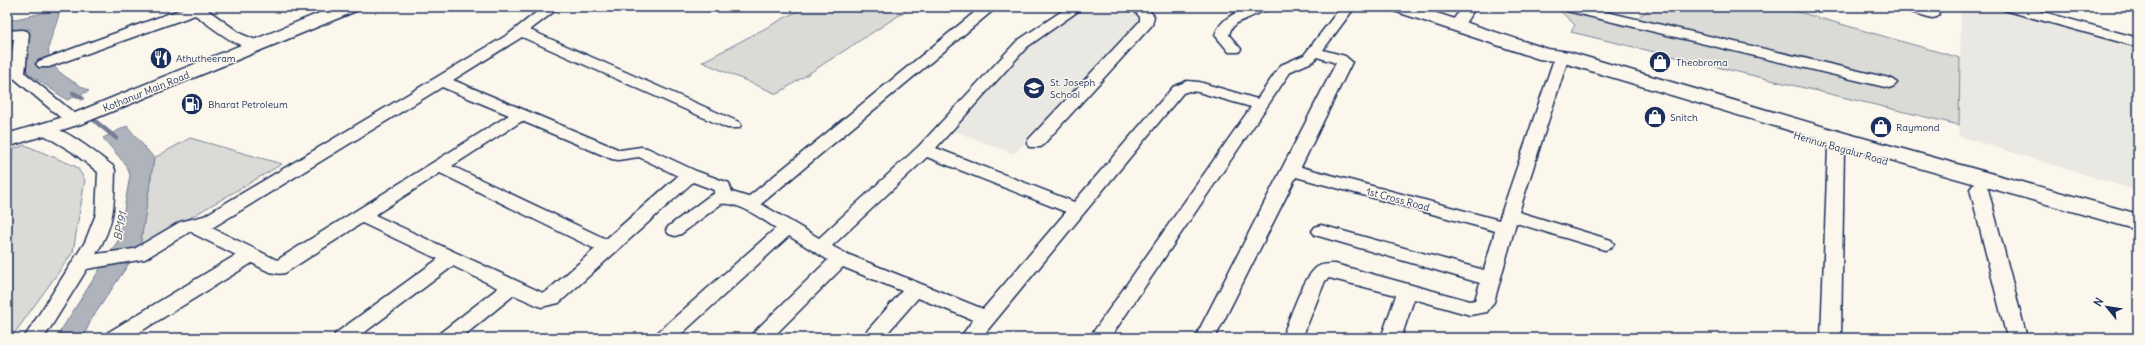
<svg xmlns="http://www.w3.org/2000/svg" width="2145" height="345" viewBox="0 0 2145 345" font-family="Delius,sans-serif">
  <rect width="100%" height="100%" fill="#fbf7ec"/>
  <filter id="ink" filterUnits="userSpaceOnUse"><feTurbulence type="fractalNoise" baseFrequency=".025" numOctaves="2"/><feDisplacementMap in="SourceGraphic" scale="8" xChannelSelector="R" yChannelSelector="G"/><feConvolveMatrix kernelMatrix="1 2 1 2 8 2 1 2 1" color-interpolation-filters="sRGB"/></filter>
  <g filter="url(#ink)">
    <path fill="#eae8e2" d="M1079 7H1135L1144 20 1014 154 954 131 1028 46Z
      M1961 7H1990L2138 49V191L1959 136Z"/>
    <path fill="#dadad7" stroke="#7a849a" d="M805 7H912L777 94 702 62Z
      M1556 7H1587L1634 20 1647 11 1649 7H1781L1960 58 1959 125 1571 32 1575 25Z
      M190 138 282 164 140 247 154 158Z
      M25 145 77 167 85 180 73 252 11 338H7V174L13 149Z"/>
    <path fill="#afb3bb" stroke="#747e96" d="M60 9C58 22 52 33 49 45 45 70 72 80 89 91L67 100 28 73 26 68 30 29 7 30V21Z
      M127 126 154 158 140 247 91 320 83 338H56L119 239 130 175 126 165 103 138Z"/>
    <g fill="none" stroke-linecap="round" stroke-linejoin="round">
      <path stroke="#747e96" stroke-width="4.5" d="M73 93 82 98
        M95 121 116 138"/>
      <g stroke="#1b2f5e" stroke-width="3">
        <path id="street" d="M187 7H210L208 10 241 34 261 42 263 45 261 48C241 53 211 26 195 15L49 67H39L36 64 39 61Z
          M543 7H560L530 30 739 122 741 125 739 128H727L522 37 453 80 620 150 641 147 647 148 696 171 729 183 732 192 748 197 981 7H997L761 204 819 238 919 146 1017 41 1068 7H1084L1027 47 936 148 1074 202 1173 87 1187 81 1199 82 1257 99 1281 65 1304 55 1341 7H1355L1323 50 1345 56 1352 62 1301 167 1499 220 1555 56 1557 53H1567L1569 56 1519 212 1611 240 1614 244 1611 248 1605 250 1516 223 1494 302 1487 312 1470 315 1414 299 1401 338H1381L1396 295 1329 278 1325 281 1302 338H1282C1289 321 1304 273 1319 266 1324 264 1330 264 1335 264L1470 301 1475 300 1480 283 1315 235 1312 231 1315 227 1321 225 1484 270 1495 231 1296 177 1215 338H1195L1336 63 1317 57 1314 61 1291 71 1110 338H1089L1251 107 1198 92 1189 91 1183 93 981 338H960L973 320 918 298 883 338H861L902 291 843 267 772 338H750L753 333 828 260 789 236 677 338H654L657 333 776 228C761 219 739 201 721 204L681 234 675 236 669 234 666 230 669 226 709 196 714 194V190L693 182 559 303 541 307 514 295 461 338H437L440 333 498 288 453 266 357 338H333L336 333 438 259 362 223 285 273C273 276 262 268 252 263L130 338H104L107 333 236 255 194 234 191 231 145 259 87 269 44 338H24L85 242 96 214 98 172 71 151 39 132 37 129 39 126C58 121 98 155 113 166L115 170C114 205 115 224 96 254L134 249 180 222 204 216 509 34ZM442 87 509 115 277 260 212 228ZM522 121 612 159 618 160 639 157 678 176 606 239 452 166ZM927 157 1066 212 983 309 847 254 832 246ZM440 173 595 249 546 292 543 293 375 215Z
          M1131 7H1146L1154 16 1152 25 1041 147H1029L1027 143 1029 139 1140 21V17Z
          M1250 7H1268L1266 10 1237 23 1231 29 1229 35 1241 49 1239 52H1229L1215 35C1221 18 1235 13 1250 7Z
          M1462 7H1476L1461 29H1451L1449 26Z
          M1560 7H1585L1889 78 1894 80 1897 83 1894 86 1889 88 1567 11Z
          M1665 7H1680L1673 11 1667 10Z
          M1902 7C1913 7 1932 4 1939 14L1937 17 1932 18 1904 10Z
          M2002 7H2025L2138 38V47L2004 10Z
          M22 30 27 31 29 34 25 73 79 117 81 120 79 123H67L9 74 14 39H7V31Z
          M1838 133 1844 134 1846 138 1844 147 1841 338H1821L1828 147 1832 134Z
          M1979 183 1985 185 1988 189 2027 338H2007L1970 189 1973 185Z"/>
      </g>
      <g stroke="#1b2f5e" stroke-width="3">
        <path id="secondary" d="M334 7H359L356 11 84 123 7 147V134L70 115Z"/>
      </g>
      <g stroke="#1b2f5e" stroke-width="3">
        <path id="primary" d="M1391 7H1418L1548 49 1569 52 1845 133 2138 214V230L1831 143 1561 62 1539 59 1394 11Z"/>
      </g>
      <use href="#street" fill="#fbf7ec" fill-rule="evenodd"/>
      <use href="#secondary" fill="#fbf7ec" fill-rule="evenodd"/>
      <use href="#primary" fill="#fbf7ec" fill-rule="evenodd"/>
    </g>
  </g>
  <defs>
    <g id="restaurant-disc" transform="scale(1.15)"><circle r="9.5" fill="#1b2f5e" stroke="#fbf7ec"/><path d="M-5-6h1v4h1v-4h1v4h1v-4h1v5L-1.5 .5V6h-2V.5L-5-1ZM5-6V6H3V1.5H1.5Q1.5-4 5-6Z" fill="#fff"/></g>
    <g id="shop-disc" transform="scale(1.15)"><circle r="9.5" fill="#1b2f5e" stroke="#fbf7ec"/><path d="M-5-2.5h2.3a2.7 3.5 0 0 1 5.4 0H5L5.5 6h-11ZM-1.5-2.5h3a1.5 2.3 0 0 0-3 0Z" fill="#fff"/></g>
    <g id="school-disc" transform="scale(1.15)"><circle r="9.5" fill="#1b2f5e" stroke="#fbf7ec"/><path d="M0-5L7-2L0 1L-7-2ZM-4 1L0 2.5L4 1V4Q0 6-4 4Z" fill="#fff"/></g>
    <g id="fuel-disc" transform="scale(1.15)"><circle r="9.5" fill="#1b2f5e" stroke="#fbf7ec"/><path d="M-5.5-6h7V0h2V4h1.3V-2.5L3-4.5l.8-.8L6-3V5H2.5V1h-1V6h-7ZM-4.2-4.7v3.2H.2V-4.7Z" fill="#fff"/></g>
  </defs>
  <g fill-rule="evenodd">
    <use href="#restaurant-disc" x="161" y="58"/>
    <use href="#shop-disc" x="1660" y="62"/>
    <use href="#school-disc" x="1034" y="88"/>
    <use href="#fuel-disc" x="192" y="104"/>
    <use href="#shop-disc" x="1655" y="117"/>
    <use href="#shop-disc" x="1881" y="127"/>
  </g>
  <g text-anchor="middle" stroke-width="3" stroke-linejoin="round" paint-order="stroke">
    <g font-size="10" fill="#1b2f5e" stroke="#fbf7ec" text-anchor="start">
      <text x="176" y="62">Athutheeram</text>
      <text x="1676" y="66">Theobroma</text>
      <text x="1050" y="86">St. Joseph<tspan x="1050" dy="12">School</tspan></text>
      <text x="208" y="108">Bharat Petroleum</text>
      <text x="1670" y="121">Snitch</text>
      <text x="1896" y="131">Raymond</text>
    </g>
    <g font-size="10" fill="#1b2f5e" stroke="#fbf7ec">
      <text transform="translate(146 91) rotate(-22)" y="4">Kothanur Main Road</text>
      <text transform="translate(1841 148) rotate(16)" y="4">Hennur Bagalur Road</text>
      <text transform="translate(1398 199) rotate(15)" y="4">1st Cross Road</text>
    </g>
    <g font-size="11" font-style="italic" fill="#47577a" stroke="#fbf7ec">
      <text transform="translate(120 226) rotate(-79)" y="4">BP191</text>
    </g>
  </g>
  <rect width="2145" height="345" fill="none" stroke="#fbf7ec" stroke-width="24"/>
  <rect x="12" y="12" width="2121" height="321" fill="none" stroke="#1b2f5e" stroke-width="1.5" filter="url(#ink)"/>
  <g transform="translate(2107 307) rotate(300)" stroke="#fbf7ec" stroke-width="3" paint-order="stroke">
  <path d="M0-3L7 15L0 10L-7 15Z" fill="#1b2f5e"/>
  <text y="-6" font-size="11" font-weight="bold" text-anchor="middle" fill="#1b2f5e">N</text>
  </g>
</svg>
